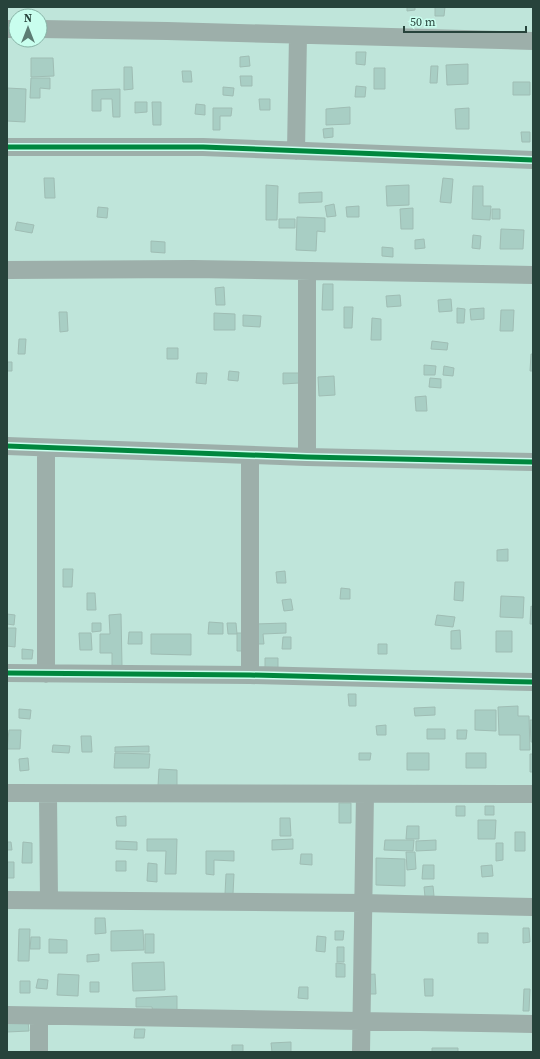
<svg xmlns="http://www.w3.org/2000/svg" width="540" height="1059" viewBox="0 0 540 1059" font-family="'Source Serif 4',serif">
  <rect width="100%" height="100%" fill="#bfe5da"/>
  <path fill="#a8cec4" stroke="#9fbdb4" d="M407 7H415V10L407 11Z
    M435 7H445L444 16H435Z
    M356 52H366L365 65 356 64Z
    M249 56 250 66 240 67V57Z
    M31 58H53L54 76 31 77Z
    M468 64V84L447 85 446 65Z
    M431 66H438L437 83H430Z
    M124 67H132L133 89 124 90Z
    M374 68H385V89H374Z
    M182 71H191L192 82H183Z
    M240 76H252V86H241Z
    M31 78H50V89L40 88V98H30Z
    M513 82H530V95H513Z
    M356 86 366 87 365 97H355Z
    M223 87 234 88 233 96 223 95Z
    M7 88 26 89 25 122 7 121Z
    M120 89V117H113L112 99H101V111H92V90Z
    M259 99H270V110H260Z
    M135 102H147V112L135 113Z
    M152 102H161V125H153Z
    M196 104 205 105V115L195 114Z
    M350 107V124L326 125V109Z
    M213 108H232L231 116H220V130H213Z
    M469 108V129H456L455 109Z
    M333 128V137L324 138 323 129Z
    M521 132H530V142H522Z
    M44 178H54L55 198H45Z
    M443 178 453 179 451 203 440 202Z
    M266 185 278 186 277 220H266Z
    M409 185V205L387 206 386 186Z
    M473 186H483V206H491L490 220 472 219Z
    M322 192V202L299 203V193Z
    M334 204 336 216 327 217 325 206Z
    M359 206V217H347L346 207Z
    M98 207 108 208 107 218 97 217Z
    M413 208V229H401L400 209Z
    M492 209H500V219H492Z
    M297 217 325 218V232L317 231 316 251 296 250Z
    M279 219H295V228H279Z
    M17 222 34 225 32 233 15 230Z
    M501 229 524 230 523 249H500Z
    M473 235 481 236 480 249 472 248Z
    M424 239 425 248 415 249V240Z
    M151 241 165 242V253L151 252Z
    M382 247 393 248V257L382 256Z
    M323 284H333V310H322Z
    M224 287 225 305H216L215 288Z
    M400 295 401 306 387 307 386 296Z
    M451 299 452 311 439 312 438 300Z
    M344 307H353L352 328H344Z
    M457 308 465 309 464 323H457Z
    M484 308V319L471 320 470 309Z
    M501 310H514L513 331H500Z
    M59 312H67L68 331 60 332Z
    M214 313 235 314V330H214Z
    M243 315 261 316 260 327 243 326Z
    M372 318 381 319V340H371Z
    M19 339H26L25 354H18Z
    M432 341 448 343 447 350 431 349Z
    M167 348H178V359H167Z
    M531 354H533V371H530Z
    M7 362H12V371H7Z
    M424 365 436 366 435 375H424Z
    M444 366 454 368 453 376 443 375Z
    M229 371 239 372 238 381 228 380Z
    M197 373H207L206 384 196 383Z
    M283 373H299V383L283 384Z
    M334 376 335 395 319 396 318 377Z
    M430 378 441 379V388L429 387Z
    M426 396 427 411H416L415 397Z
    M508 549V561H497V550Z
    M63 569H73L72 587H63Z
    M285 571 286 583H277L276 572Z
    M455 582H464L463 601 454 600Z
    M341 588 350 589V599H340Z
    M87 593H95L96 610H87Z
    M501 596 524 597 523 618 500 617Z
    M291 599 293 610 284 611 282 600Z
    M531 606 533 607V624H530Z
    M7 614 15 615 14 625 7 624Z
    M121 614 122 666H112V653H100V634H110L109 615Z
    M437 615 455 617 453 627 435 625Z
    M209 622 223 623V634H208Z
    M92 623H101V631L92 632Z
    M227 623H236L237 634H228Z
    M286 623V633L263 634 264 644H256L255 624Z
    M7 628H16L15 647 7 646Z
    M460 630 461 649H451V631Z
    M496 631H512V652H496Z
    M129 632H142V644H128Z
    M79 633H91L92 650H80Z
    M237 633H248V651H237Z
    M151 634H191V655L151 654Z
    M283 637H291V649H282Z
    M378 644H387V654H378Z
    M22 649 33 650 32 659H22Z
    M265 658H278V675H265Z
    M348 694H356V706H349Z
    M518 706V716H529L530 750H520V735H499L498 707Z
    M435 707V715L415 716 414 708Z
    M19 709 31 710 30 719 19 718Z
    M475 710H496V731L475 730Z
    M530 720H533V742H531Z
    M386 725V735H377L376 726Z
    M427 729H445V739H427Z
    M9 730H21L20 749H7Z
    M457 730H467L466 739H457Z
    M81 736H91L92 752H82Z
    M53 745 70 746 69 753 52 752Z
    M149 746V752H115V747Z
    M115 753 150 754 149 768H114Z
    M359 753H371L370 760H359Z
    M407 753H429V770H407Z
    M466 753H486V768H466Z
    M530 754H533V772H530Z
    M28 758 29 770 20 771 19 759Z
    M159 769 177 770V786H158Z
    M339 803H351V823H339Z
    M456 806H465V816H456Z
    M485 806H494V815H485Z
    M126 816V826H117L116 817Z
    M280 818H290L291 836H280Z
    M478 820H496L495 839H478Z
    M407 826H419V839H406Z
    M515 832H525V851H515Z
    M147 839H177L176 874H165L166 851H147Z
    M293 839V849L272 850V840Z
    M385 840H414L413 851 384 850Z
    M436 840V850L416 851V841Z
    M116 841 137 842V850L116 849Z
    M7 842H11L12 850H7Z
    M23 842 32 843V863H22Z
    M496 843H503V860L496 861Z
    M206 851H234V861L214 860V875L206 874Z
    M406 852H415L416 869 407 870Z
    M301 854H312V865L300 864Z
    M376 858 405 859V886L376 885Z
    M116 861H126V871H116Z
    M7 862H14V878H7Z
    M148 863 157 864V882L147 881Z
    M423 865H434V879H422Z
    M492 865 493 876 482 877 481 866Z
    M226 874H234L233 894H225Z
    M433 886 434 896 425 897 424 887Z
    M95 918H105L106 933 95 934Z
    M523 928H529L530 942 523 943Z
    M19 929H30L29 961H18Z
    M143 930 144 950 111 951V931Z
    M335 931H344L343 940H335Z
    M478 933H488V943H478Z
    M145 934H154V953H145Z
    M317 936 326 937 325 952 316 951Z
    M31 937H40V949H30Z
    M49 939 67 940V953H49Z
    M337 947H344V962H337Z
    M99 954V961L87 962V955Z
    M164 962 165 990 133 991 132 963Z
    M336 963 345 964V977H336Z
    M58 974 79 975 78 996 57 995Z
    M375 974 376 994H362V975Z
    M38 979 48 980 47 989 36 988Z
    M424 979H433V996H425Z
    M20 981H30V993H20Z
    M90 982H99V992H90Z
    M299 987H308V999L298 998Z
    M524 989H530L529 1011H523Z
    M177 996V1011L153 1012 152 1007H136V998Z
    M28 1021 29 1031 7 1032V1022Z
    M135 1029H145L144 1038H134Z
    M291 1042V1052H272L271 1043Z
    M232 1045H243V1052H232Z
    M432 1048H458V1052H432Z"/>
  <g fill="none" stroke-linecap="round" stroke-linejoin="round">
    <path stroke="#9dafaa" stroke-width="18" d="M7 29H16
      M40 29 167 31 533 41
      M7 147H203L533 160
      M296 151 298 35
      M7 270 193 269 533 275
      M307 271V457
      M7 446 307 457 533 462
      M46 448V674
      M250 455V675
      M7 673 250 675 533 682
      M7 793 533 794
      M48 795 49 900
      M7 900 363 903 533 907
      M7 1015 533 1024
      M39 1052V1016
      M361 1052 365 794"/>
    <g stroke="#c9feee" stroke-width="8">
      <path id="cycleway" d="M7 147H203L533 160
        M7 446 307 457 533 462
        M7 673 250 675 533 682"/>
    </g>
    <use href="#cycleway" stroke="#00873e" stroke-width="5"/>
  </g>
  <rect width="540" height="1059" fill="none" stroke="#27433b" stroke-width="16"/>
  <g transform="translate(28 28)"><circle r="19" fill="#c9feee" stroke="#88b3a6"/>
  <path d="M0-3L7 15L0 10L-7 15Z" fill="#5c7c73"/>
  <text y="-6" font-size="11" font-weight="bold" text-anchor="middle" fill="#27433b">N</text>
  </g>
  <path d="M404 26v6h122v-6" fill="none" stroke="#27433b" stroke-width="2"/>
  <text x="410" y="26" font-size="12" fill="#27433b" stroke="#c9feee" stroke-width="3" paint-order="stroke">50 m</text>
</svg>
